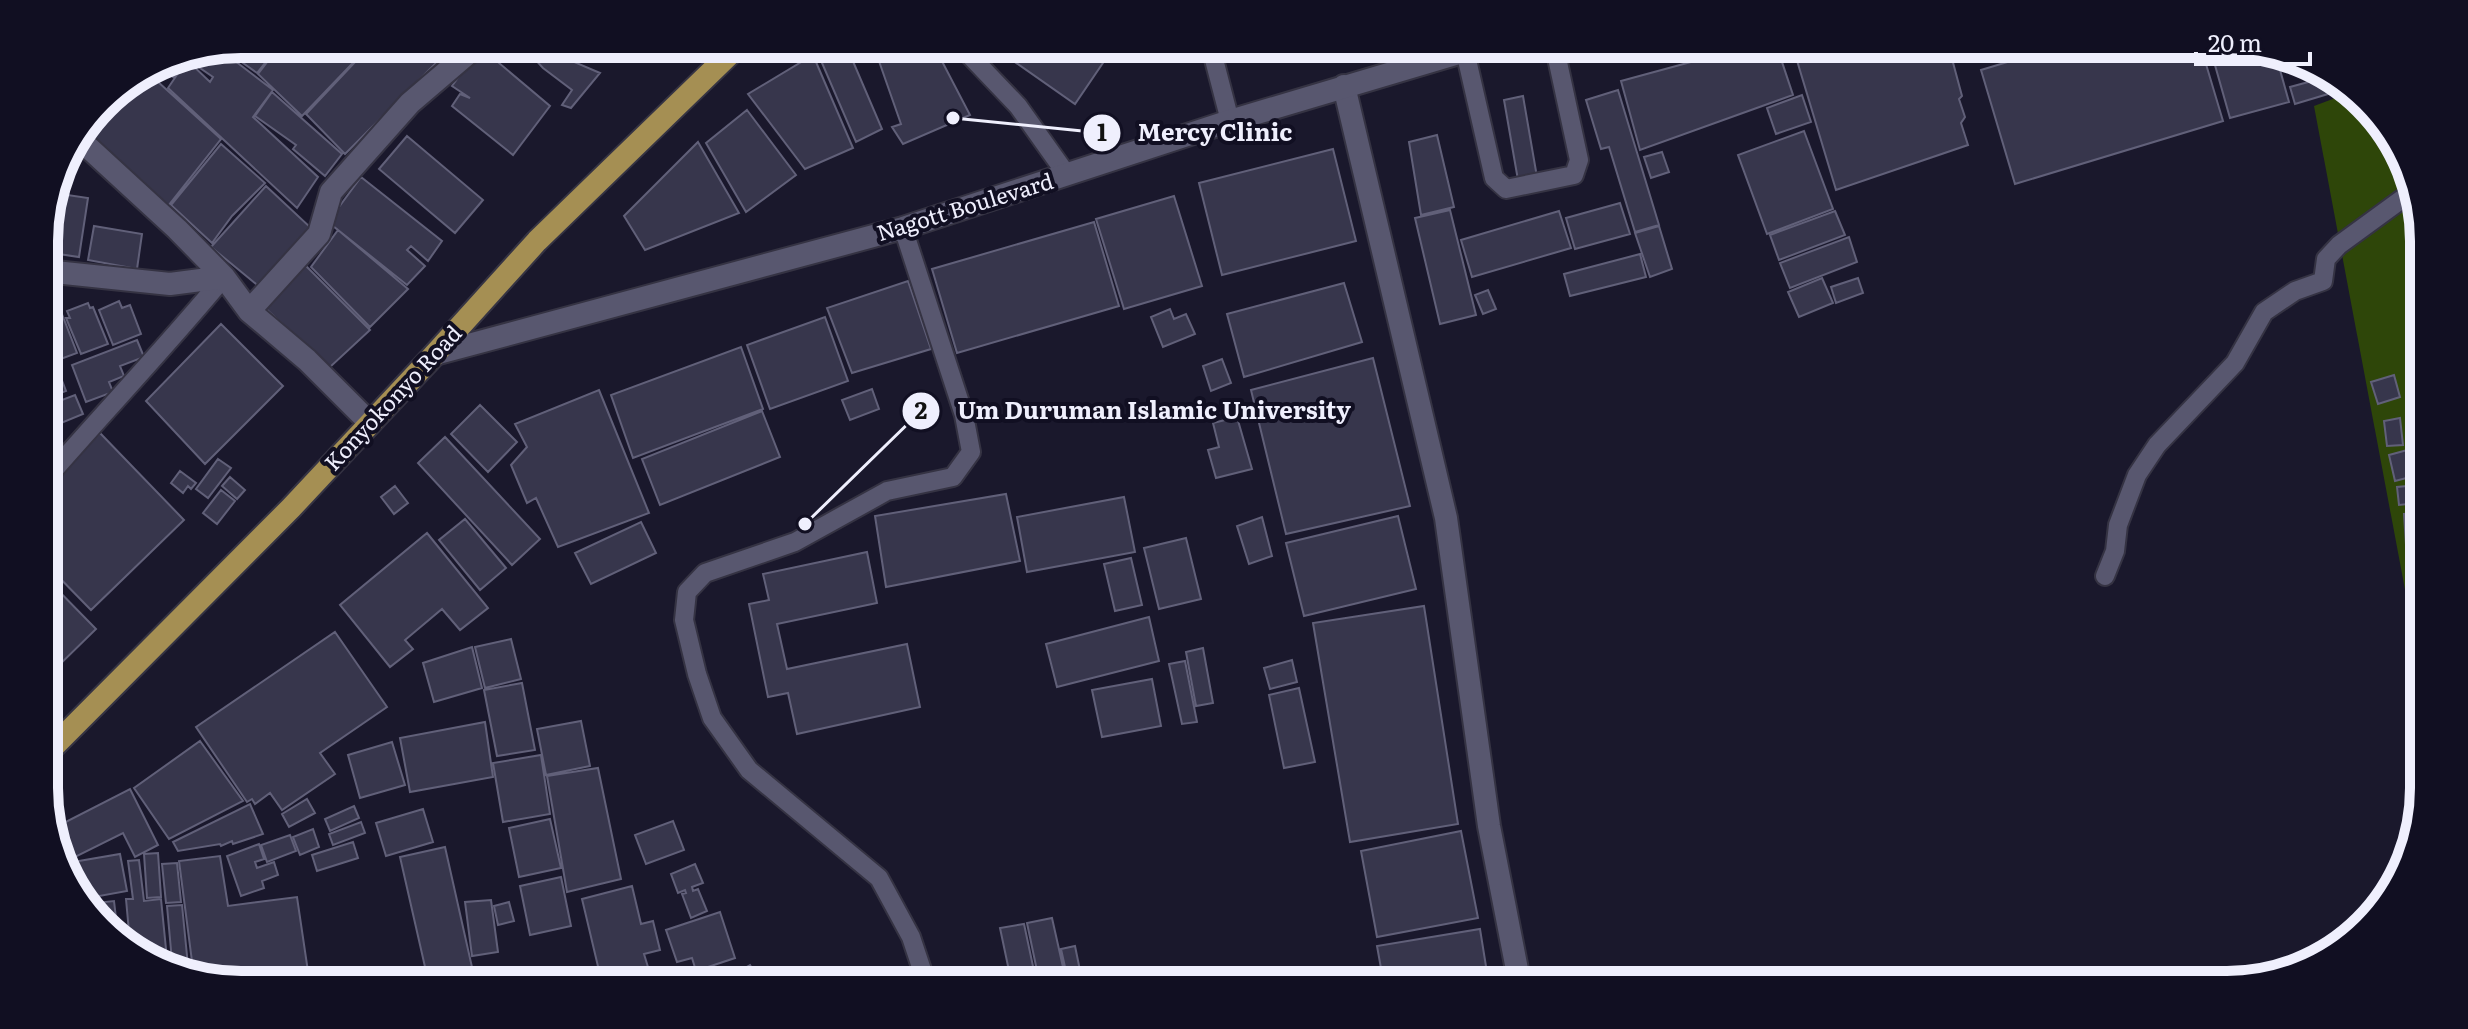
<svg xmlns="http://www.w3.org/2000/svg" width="2468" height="1029" viewBox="0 0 2468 1029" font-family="Literata,serif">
  <rect width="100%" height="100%" fill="#1a182c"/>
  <path fill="#2e4609" d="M2346 94 2383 121 2422 214 2416 648 2314 106Z"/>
  <path fill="#37364c" stroke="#616079" stroke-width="2" d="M241 44H280L257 73 222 48Z
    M281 44H371L302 116 258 74Z
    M372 44H441L449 50 345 154 306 114Z
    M521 44H554L574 62 600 73 571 108 562 105 572 90 543 68Z
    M555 44H590L574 61Z
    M873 44H933L970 115 903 144 892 127 901 124Z
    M989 44H1095L1109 54 1075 104Z
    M1757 44H1776L1793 95 1640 150 1621 81Z
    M1792 44H1948L1962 96 1959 99 1965 117 1961 123 1968 145 1836 190Z
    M1987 44H2031L1991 56Z
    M2067 44H2200L2223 121 2015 184 1981 70Z
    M2209 44H2227L2275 52 2289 102 2230 118Z
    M846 45 882 129 856 142 819 56Z
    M480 47 550 106 513 155 452 106 460 94 470 98 452 86Z
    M218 48 273 90 253 117 318 177 297 208 168 88 187 60 210 82 213 77 187 59 192 54Z
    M192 54 173 77 159 63 166 59Z
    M813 55 853 148 805 169 748 94Z
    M146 71 221 139 168 206 80 138Z
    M2323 78 2328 94 2295 104 2290 87Z
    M134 79 113 101 108 96 111 93Z
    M1618 90 1659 225 1635 232 1609 147 1601 149 1586 100Z
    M272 92 342 154 325 176 293 149 296 145 255 116Z
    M1802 95 1811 122 1776 134 1767 108Z
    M1523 96 1537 177 1518 180 1504 100Z
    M106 99 109 101 83 130Z
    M747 110 796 175 746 212 706 143Z
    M1804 131 1833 209 1767 234 1738 155Z
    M1437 135 1454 207 1421 215 1409 142Z
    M407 136 483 200 455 233 379 169Z
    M698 142 739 213 645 250 624 216Z
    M221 144 265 183 232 216 212 243 171 205Z
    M1333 149 1356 241 1222 275 1199 183Z
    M1662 152 1669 172 1651 178 1644 157Z
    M61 168 66 181 56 184Z
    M361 177 442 241 428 261 411 246 407 250 425 266 407 285 328 222Z
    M266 186 311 228 262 289 211 247Z
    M54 193 88 198 79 257 45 252 44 227Z
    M1174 196 1202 286 1124 309 1096 219Z
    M1620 203 1630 234 1575 249 1566 218Z
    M1450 210 1476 315 1440 324 1415 218Z
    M1559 211 1571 248 1472 277 1461 240Z
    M1835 211 1845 235 1779 260 1770 235Z
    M1094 222 1119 306 957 353 932 269Z
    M94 226 142 234 137 269 88 260Z
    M1659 226 1672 269 1650 277 1635 233Z
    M338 230 408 289 370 327 311 267Z
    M1849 237 1857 262 1790 288 1780 263Z
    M1640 254 1646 277 1570 296 1564 274Z
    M302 262 370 330 329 368 264 307Z
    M1822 278 1833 303 1799 317 1788 292Z
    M1858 278 1863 293 1836 303 1831 287Z
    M908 281 931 349 852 373 827 308Z
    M1344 283 1362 342 1244 377 1227 314Z
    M1488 290 1496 309 1483 314 1475 295Z
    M119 301 122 308 130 305 141 334 113 345 99 310Z
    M88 303 90 308 93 307 108 344 81 354 66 318H70L67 311Z
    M60 309 77 353 58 360 45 327V315Z
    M1170 309 1174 319 1186 314 1195 334 1163 347 1151 317Z
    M825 317 848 381 770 409 747 345Z
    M221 324 283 386 205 464 146 401Z
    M137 340 144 357 120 366 124 376 109 382 113 392 86 402 72 365Z
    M741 347 763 409 633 458 611 395Z
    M53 357 66 391 45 399V360Z
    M1373 358 1410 506 1286 534 1251 390Z
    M1222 359 1231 383 1211 391 1203 366Z
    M2394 375 2400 397 2378 404 2371 382Z
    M872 389 879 409 850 420 842 400Z
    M599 390 649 513 558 547 536 498 527 503 511 465 527 447 515 424Z
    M75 395 83 414 54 426 46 406Z
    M480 405 517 442 488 472 451 434Z
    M762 411 780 457 660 505 642 459Z
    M1237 417 1252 469 1216 478 1208 450 1219 447 1213 423Z
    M2400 418 2403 445 2387 446 2384 421Z
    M100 433 184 520 91 610 46 564V486Z
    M445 437 540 539 512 565 418 463Z
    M2411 449 2418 475 2395 481 2389 455Z
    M218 459 231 468 208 498 196 489Z
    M180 471 196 483 191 489 188 486 183 493 171 483Z
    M230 477 245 490 237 499 222 486Z
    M2418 485V503L2399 505 2397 487Z
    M395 486 408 503 394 514 381 497Z
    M221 490 235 501 217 524 203 513Z
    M1006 494 1020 561 886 587 875 516Z
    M1124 497 1135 552 1027 572 1017 517Z
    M2418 513V544L2406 545 2404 514Z
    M1398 516 1416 589 1304 616 1286 543Z
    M1262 517 1272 556 1249 564 1237 526Z
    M465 519 506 568 480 590 439 540Z
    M641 522 656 553 591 584 575 553Z
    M427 533 488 608 460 630 442 609 405 640 413 649 390 667 340 605Z
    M1186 538 1201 599 1159 609 1144 548Z
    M867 552 877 603 777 624 787 669 907 644 920 707 797 734 788 693 768 697 749 604 769 600 763 574Z
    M2412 553H2418L2417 576H2410Z
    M1131 558 1142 605 1115 611 1104 564Z
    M46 578 96 629 47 677Z
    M1424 606 1458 824 1350 842 1313 623Z
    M1149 617 1159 661 1057 687 1046 644Z
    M335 632 387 707 320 753 335 774 282 810 270 793 255 804 252 799 247 802 196 727Z
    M511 639 521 679 485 688 475 647Z
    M472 647 482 688 434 702 423 663Z
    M1203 648 1213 703 1196 706 1186 652Z
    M1292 660 1297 682 1270 689 1264 668Z
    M1185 661 1197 722 1182 724 1169 664Z
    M1152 679 1161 726 1102 737 1092 690Z
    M522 683 535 750 497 756 484 690Z
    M1299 688 1315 762 1284 768 1269 695Z
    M581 721 590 766 546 775 537 729Z
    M485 722 493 777 410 792 400 738Z
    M200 741 243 801 169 839 134 788Z
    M392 742 405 785 360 798 348 755Z
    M541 755 550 814 503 822 493 763Z
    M598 768 621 879 567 892 547 776Z
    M130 789 158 845 135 857 123 833 65 862 50 830Z
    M307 799 315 813 289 827 282 814Z
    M250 804 263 834 233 844 232 841 221 846 220 844 178 851 173 842Z
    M354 806 359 818 330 831 325 819Z
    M423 809 433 842 386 856 376 823Z
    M550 819 561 868 519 877 509 828Z
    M673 821 684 850 646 864 635 835Z
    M361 822 365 833 333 845 329 834Z
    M313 829 319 847 300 855 293 837Z
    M1461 831 1478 918 1377 937 1361 851Z
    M290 835 296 851 267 862 261 845Z
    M353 842 358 858 317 871 312 855Z
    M259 844 264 859 255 862 257 868 274 862 278 875 262 881 264 888 241 896 227 856Z
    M445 847 476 985H416V983L428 980 400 857Z
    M158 853 161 897 147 898 144 854Z
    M120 854 127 891 83 899 67 863Z
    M220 856 228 906 297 897 310 985H241L194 977 179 861Z
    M139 860 144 901 161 899 168 969 130 943 126 899H133L128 861Z
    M177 863 181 902 166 903 162 864Z
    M695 864 703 883 692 887 693 891 698 889 707 911 691 918 682 894 686 893 685 890 678 893 671 874Z
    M561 877 571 926 530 935 520 886Z
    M632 886 641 924 653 921 660 950 644 954 648 967 601 979 582 899Z
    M491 900 498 952 472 956 465 902Z
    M114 901 118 935 92 918 86 904Z
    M509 902 514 921 498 925 494 906Z
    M182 905 189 976 173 972 167 906Z
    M720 912 735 958 696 971 692 958 677 962 666 930Z
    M1052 918 1067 985H1040L1027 923Z
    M1024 924 1037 985H1012L1000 928Z
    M1480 929 1489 985H1384L1377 946Z
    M1075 946 1083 985H1069L1061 949Z
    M750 965 761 985H734L729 977Z
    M1295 970 1298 985H1276L1274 974Z
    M1355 973 1357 985H1306Z
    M643 974 645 985H607L606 981Z"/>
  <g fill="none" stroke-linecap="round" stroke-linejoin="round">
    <g stroke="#353343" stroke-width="22">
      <path id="service" d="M959 44 1018 106 1067 175
        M1210 44 1230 121
        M1465 51 1494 178 1506 189 1574 175 1579 160 1554 44
        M903 228 964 415 971 452 953 477 887 491 795 542 705 573 687 592 684 620 697 674 712 718 749 770 879 878 911 937 927 985
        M46 479C105 411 167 346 224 277
        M2105 576 2115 551 2118 525 2137 475 2157 445 2235 363 2264 312 2295 291 2323 281 2326 259 2339 245 2413 191"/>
    </g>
    <g stroke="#353343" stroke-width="26">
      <path id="minor" d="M1344 86 1446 518 1489 826 1520 985
        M77 137 177 229 224 277 249 311 307 360 370 423
        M45 271 170 284 224 277
        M249 311 319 234 331 192 410 103 479 44"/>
    </g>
    <g stroke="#353343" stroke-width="26">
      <path id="tertiary" d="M435 354 903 228 1230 121 1489 44"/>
    </g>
    <g stroke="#353343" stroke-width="26">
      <path id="primary" d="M47 753 291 508 435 354 537 241 740 44"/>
    </g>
    <use href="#service" stroke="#58576f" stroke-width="18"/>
    <use href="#minor" stroke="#58576f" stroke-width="22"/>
    <use href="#tertiary" stroke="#58576f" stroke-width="22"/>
    <use href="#primary" stroke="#a58f53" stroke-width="22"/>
  </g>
  <g text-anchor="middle" stroke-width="8" stroke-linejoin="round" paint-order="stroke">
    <g font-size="22" fill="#efeffd" stroke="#110f22">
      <text transform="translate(965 207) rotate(-17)" y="8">Nagott Boulevard</text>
      <text transform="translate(393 398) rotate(-47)" y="8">Konyokonyo Road</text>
    </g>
  </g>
  <path d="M0 0H2468V1029H0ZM241 58H2227A183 183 0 0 1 2410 241V788A183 183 0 0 1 2227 971H241A183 183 0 0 1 58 788V241A183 183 0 0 1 241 58Z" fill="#110f22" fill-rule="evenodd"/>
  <path fill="none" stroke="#efeffd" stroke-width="10" d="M241 58H2227A183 183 0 0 1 2410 241V788A183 183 0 0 1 2227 971H241A183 183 0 0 1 58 788V241A183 183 0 0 1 241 58Z"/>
  <path fill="none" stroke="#efeffd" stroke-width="3" d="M953 118L1102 133M805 524L921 411"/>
  <g fill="#efeffd" stroke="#110f22" stroke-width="3">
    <circle cx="953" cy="118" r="8"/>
    <circle cx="805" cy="524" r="8"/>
    <circle cx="1102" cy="133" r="20"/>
    <circle cx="921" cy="411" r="20"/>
  </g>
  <g font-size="24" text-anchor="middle" font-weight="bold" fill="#111">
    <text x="1102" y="141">1</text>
    <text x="921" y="419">2</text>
  </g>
  <g font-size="24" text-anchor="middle" font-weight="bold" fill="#efeffd" stroke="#110f22" stroke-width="8" stroke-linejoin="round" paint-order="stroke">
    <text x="1215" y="141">Mercy Clinic</text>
    <text x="1154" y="419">Um Duruman Islamic University</text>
  </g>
  <path d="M2196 52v12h114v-12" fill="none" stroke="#efeffd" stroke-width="4"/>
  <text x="2208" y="52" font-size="24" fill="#efeffd" stroke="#110f22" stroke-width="6" paint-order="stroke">20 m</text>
</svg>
